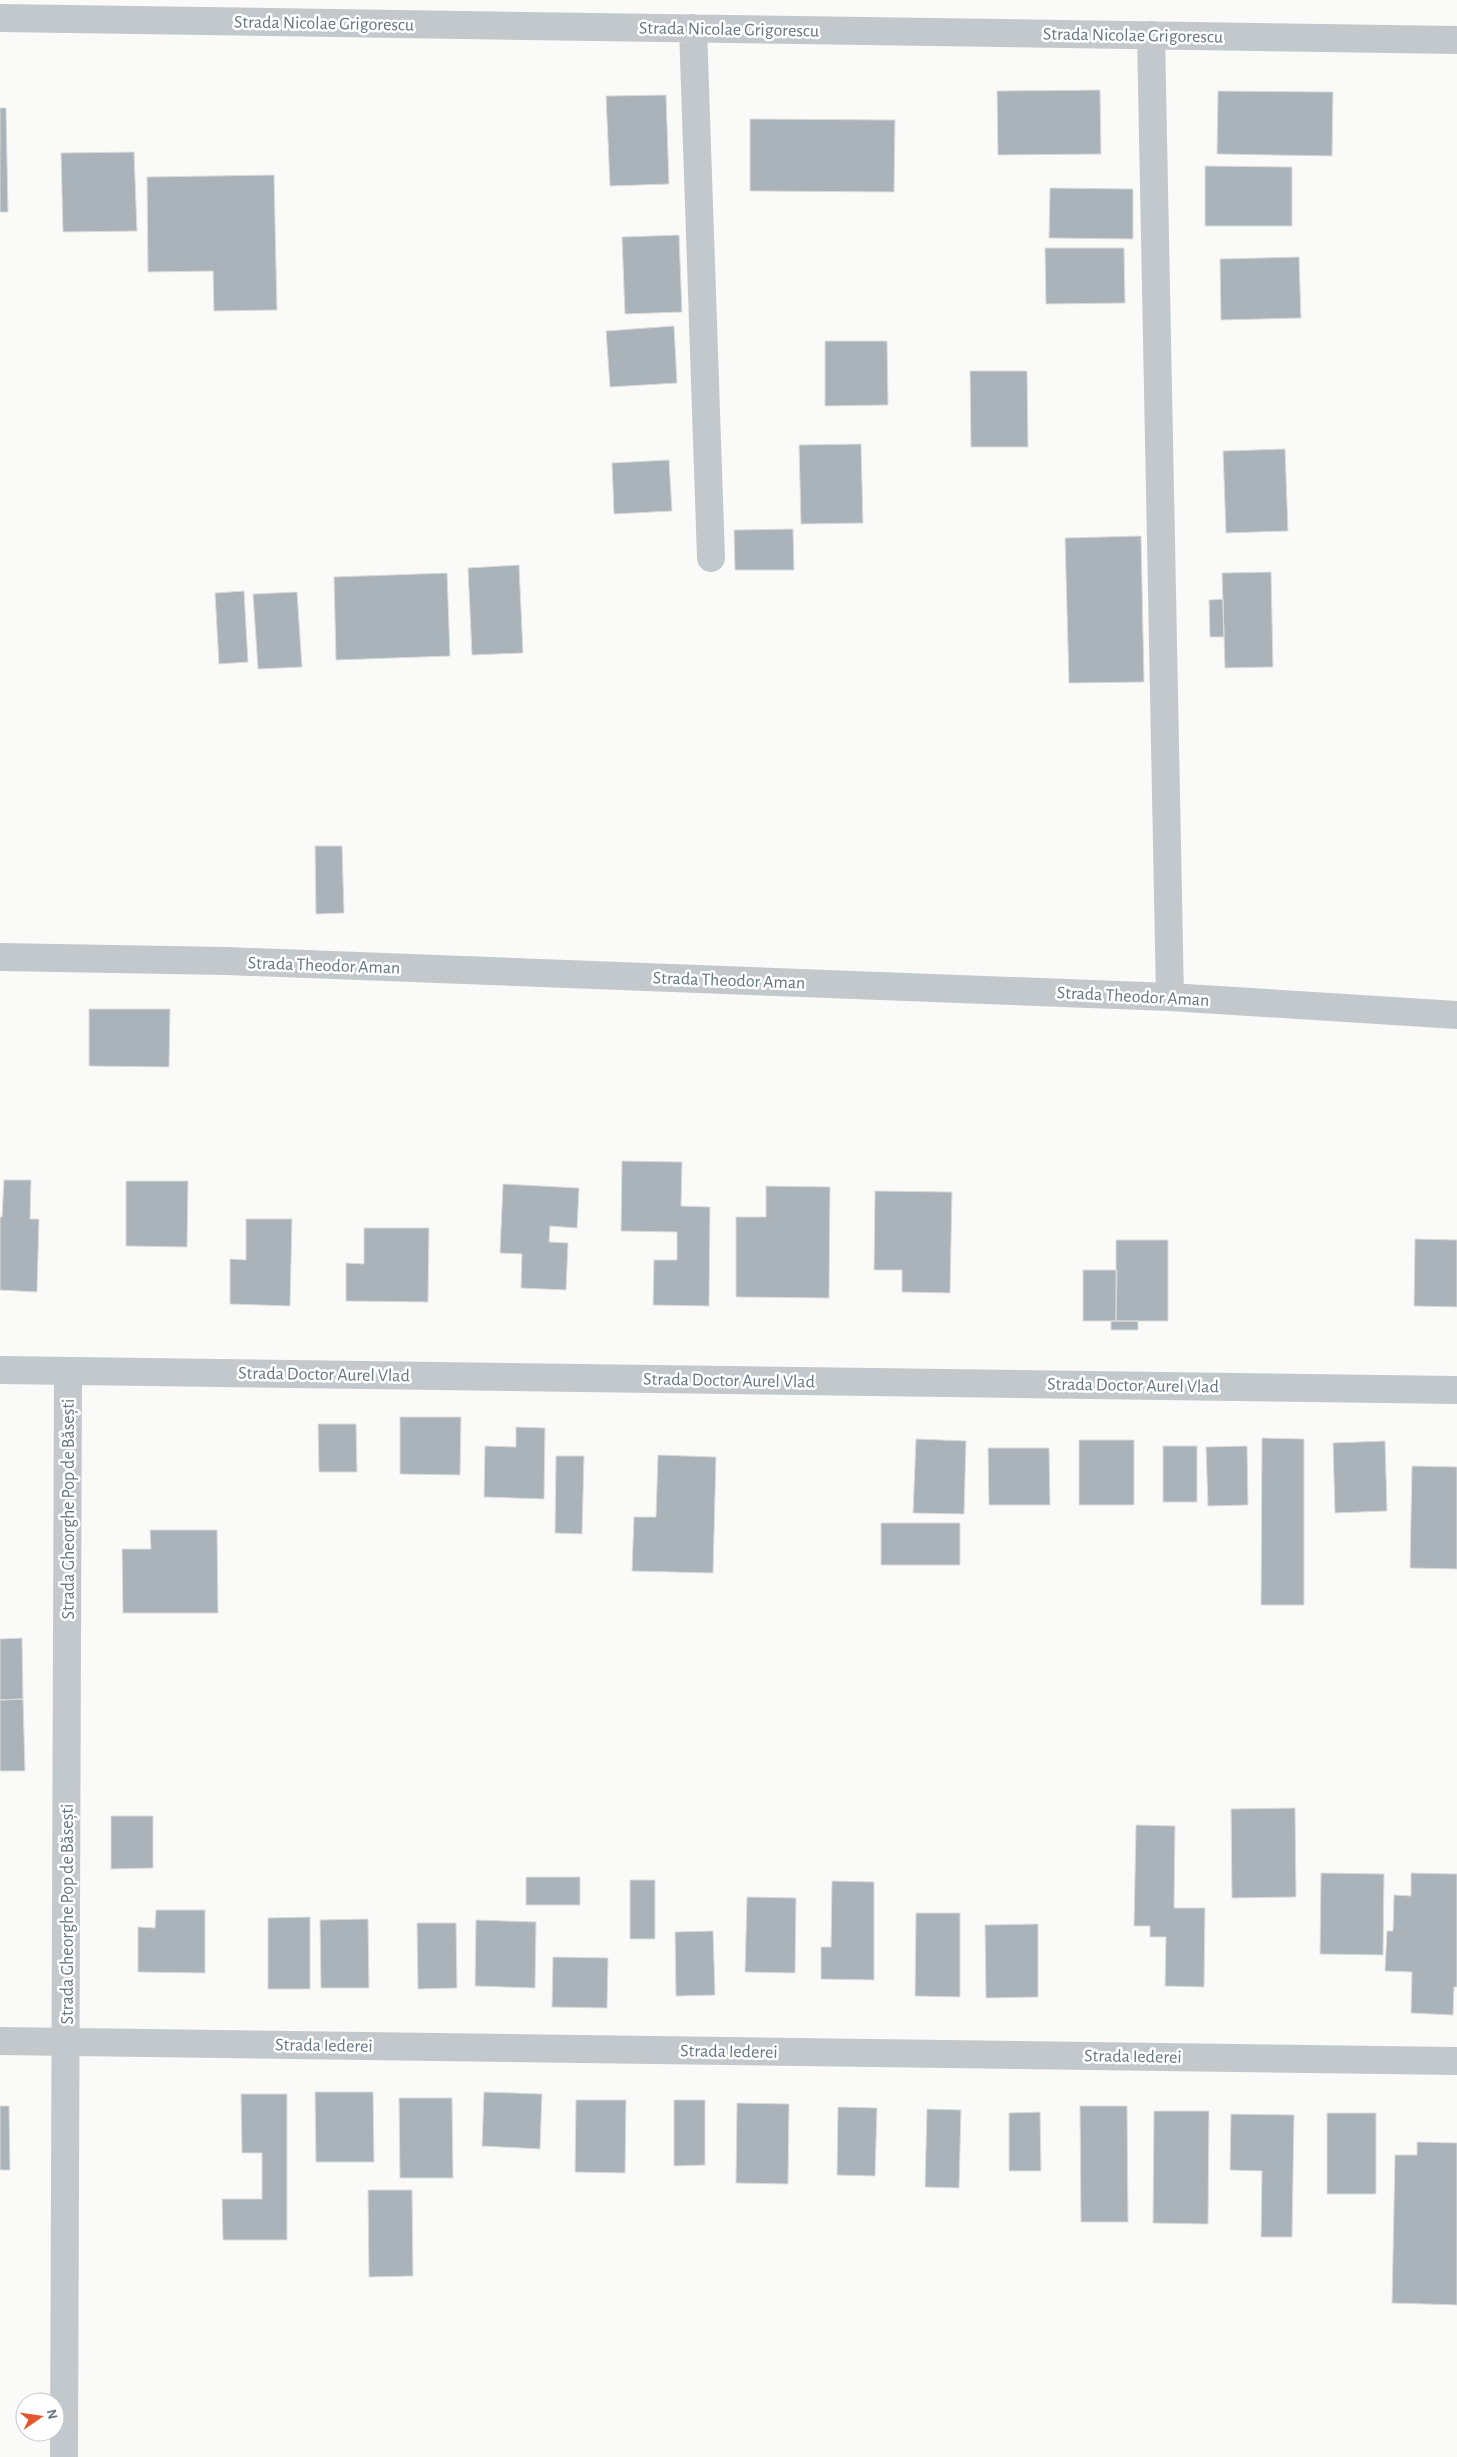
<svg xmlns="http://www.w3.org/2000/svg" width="1457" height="2457" viewBox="0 0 1457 2457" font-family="'Alegreya Sans',sans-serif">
  <rect width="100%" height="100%" fill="#fafaf8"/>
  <path fill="#aab3b9" stroke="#dcdcda" d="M1100 90 1101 154 998 155 997 91Z
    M1218 91 1333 92 1332 156 1217 154Z
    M666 95 669 184 610 186 606 96Z
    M0 108H6L8 212H0Z
    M750 119 895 120 894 192 750 191Z
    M134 152 137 231 63 232 61 153Z
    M1205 166 1292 167V226H1205Z
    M274 175 277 310 214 311 213 271 148 272 147 177Z
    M1050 188 1133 189V239L1049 238Z
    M679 235 682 312 625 314 622 237Z
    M1045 248H1124L1125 303 1046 304Z
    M1299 257 1301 318 1221 320 1220 259Z
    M674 326 677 383 610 387 606 331Z
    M825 341H887L888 405 825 406Z
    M970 371H1027L1028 447H971Z
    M861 444 863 523 801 524 799 445Z
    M1285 449 1288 531 1226 533 1223 451Z
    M669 460 672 511 614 514 612 463Z
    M793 529 794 570H735L734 530Z
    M1141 536 1144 682 1069 683 1065 538Z
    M519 565 523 653 472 655 468 568Z
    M1271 572 1273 667 1225 668 1222 573Z
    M447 573 450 656 336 660 334 577Z
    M244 591 248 662 219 664 215 593Z
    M297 592 302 667 258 669 253 594Z
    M1223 599 1224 637H1210L1209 600Z
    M315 846H342L344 913 316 914Z
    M89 1009H170L169 1067 89 1066Z
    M622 1161 682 1162 681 1206 710 1207 709 1306 653 1305 654 1260H677V1232L621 1231Z
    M4 1180H31L30 1219H39L37 1292 0 1290V1217H2Z
    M126 1181H188L187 1247 126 1246Z
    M503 1184 579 1188 577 1228 550 1226 549 1242 568 1243 566 1290 521 1288 522 1254 500 1253Z
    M766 1186 830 1187 829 1298 736 1297V1217H766Z
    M875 1191 952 1192 950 1293 902 1292V1270H874Z
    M246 1219H292L290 1306 230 1304V1259L246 1260Z
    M364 1228H429L428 1302 346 1301V1263L364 1264Z
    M1415 1239 1457 1240V1307L1414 1306Z
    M1116 1240H1168V1321H1116Z
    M1083 1270H1117L1116 1321H1083Z
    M1111 1321H1138V1330H1111Z
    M400 1417H461L460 1475 400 1474Z
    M318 1424H356L357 1472H319Z
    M516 1427 545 1428 544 1499 484 1497 485 1446 516 1447Z
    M1262 1438 1304 1439V1605H1261Z
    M916 1439 966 1441 964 1514 913 1513Z
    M1079 1440H1134V1505H1079Z
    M1385 1441 1387 1511 1335 1513 1333 1443Z
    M1163 1446H1197V1502H1163Z
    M1247 1446 1248 1505 1208 1506 1206 1447Z
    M988 1448H1049L1050 1505H989Z
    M658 1455 716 1457 713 1573 632 1571 634 1517H656Z
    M556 1456H584L582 1534 555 1533Z
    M1412 1466 1457 1467V1569L1410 1568Z
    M881 1523H960V1565H881Z
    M150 1530H217L218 1613H123L122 1549H151Z
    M22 1638 23 1699 0 1700V1639Z
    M23 1699 25 1771H0V1700Z
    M1295 1808 1296 1897 1232 1898 1231 1809Z
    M111 1816H153V1868L111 1869Z
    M1136 1825 1175 1826 1174 1908H1205L1204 1987 1165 1986 1166 1937H1150V1926H1134Z
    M1321 1873 1384 1874 1383 1955 1320 1954Z
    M1411 1873 1457 1874V1987H1454L1453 2015 1411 2013 1412 1972 1385 1971 1387 1931H1393L1394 1895 1411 1896Z
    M526 1877H580V1905H526Z
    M630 1880H655V1939H630Z
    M832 1881 874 1882V1980L821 1979V1947H831Z
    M747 1897 796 1898 795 1973 745 1972Z
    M156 1910H205V1973L138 1972V1927L155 1928Z
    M916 1913H960V1997L915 1996Z
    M310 1917V1989H268V1918Z
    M368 1919 369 1988H321L320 1920Z
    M476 1920 536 1922 535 1988 475 1986Z
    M417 1923H456L457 1988 418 1989Z
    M1038 1924V1997L986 1998 985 1925Z
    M713 1931 715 1995 676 1996 675 1932Z
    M553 1957 608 1958 607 2008 552 2007Z
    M315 2092H373L374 2162H316Z
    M484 2092 542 2094 540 2149 482 2146Z
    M241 2094H287V2240H223L222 2199H262V2153H242Z
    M399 2098H452L453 2178H400Z
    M576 2100H626L625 2173 575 2172Z
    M674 2100H705V2165L674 2166Z
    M737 2103 789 2104 788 2184 736 2183Z
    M0 2106H9L10 2170H0Z
    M1080 2106H1127L1128 2222H1081Z
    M838 2107 877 2108 875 2176 837 2175Z
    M927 2109 961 2110 959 2188 925 2187Z
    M1154 2111H1209L1208 2224 1153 2223Z
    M1040 2112 1041 2171H1009V2113Z
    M1327 2113H1376V2194H1327Z
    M1231 2114 1294 2115 1292 2237H1261L1262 2171 1230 2170Z
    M1417 2142 1457 2143V2305L1392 2303 1395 2155H1417Z
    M368 2190H412L413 2276 369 2277Z"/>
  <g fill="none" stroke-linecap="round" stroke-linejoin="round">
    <path stroke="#c3c8cc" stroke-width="28" d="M0 18 1457 40
      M693 28 711 558
      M1151 35 1170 997
      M0 957 226 961 1170 997 1457 1015
      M0 1370 1457 1390
      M0 2041 1457 2061
      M64 2457 68 1371"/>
  </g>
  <g text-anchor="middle" stroke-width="5" stroke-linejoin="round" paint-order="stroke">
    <g font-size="18" fill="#657683" stroke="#fff">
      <text transform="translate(324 23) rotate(1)" y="6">Strada Nicolae Grigorescu</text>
      <text transform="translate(729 29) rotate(1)" y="6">Strada Nicolae Grigorescu</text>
      <text transform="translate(1133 35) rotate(1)" y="6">Strada Nicolae Grigorescu</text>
      <text transform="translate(324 965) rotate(2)" y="6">Strada Theodor Aman</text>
      <text transform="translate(729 980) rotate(2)" y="6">Strada Theodor Aman</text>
      <text transform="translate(1133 996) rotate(3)" y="6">Strada Theodor Aman</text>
      <text transform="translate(324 1374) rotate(1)" y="6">Strada Doctor Aurel Vlad</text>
      <text transform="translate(729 1380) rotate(1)" y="6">Strada Doctor Aurel Vlad</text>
      <text transform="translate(1133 1385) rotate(1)" y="6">Strada Doctor Aurel Vlad</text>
      <text transform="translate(68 1509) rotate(-90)" y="6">Strada Gheorghe Pop de Băsești</text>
      <text transform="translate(67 1914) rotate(-90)" y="6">Strada Gheorghe Pop de Băsești</text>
      <text transform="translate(324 2045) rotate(1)" y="6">Strada Iederei</text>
      <text transform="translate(729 2051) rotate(1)" y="6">Strada Iederei</text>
      <text transform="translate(1133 2056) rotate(1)" y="6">Strada Iederei</text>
    </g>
  </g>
  <g transform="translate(40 2417) rotate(77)"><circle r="24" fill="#ffffff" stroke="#c1c8cd"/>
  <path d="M0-4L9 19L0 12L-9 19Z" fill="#e4572e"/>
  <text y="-8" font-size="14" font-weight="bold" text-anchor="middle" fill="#657683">N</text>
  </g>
</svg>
